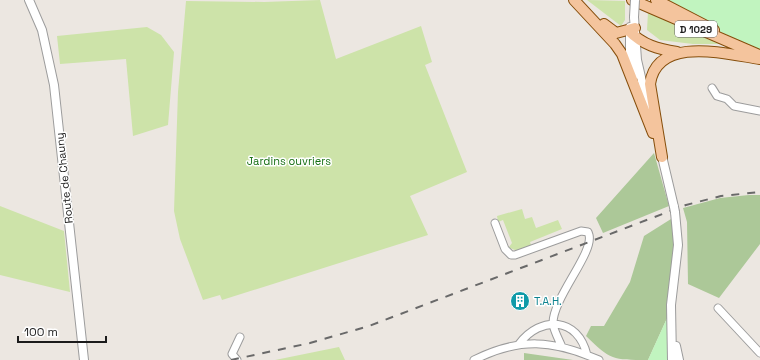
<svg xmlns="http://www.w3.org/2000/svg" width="760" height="360" viewBox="0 0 760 360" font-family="'Space Grotesk',sans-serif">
  <rect width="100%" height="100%" fill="#ece7e1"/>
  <path fill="#cde3a9" d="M320 0 336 59 421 26 432 62 425 65 467 172 410 196 428 235 222 300 220 295 203 300 180 239 174 211 178 92 186 1 264 2Z
    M587 0 625 1V20L621 26Z
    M648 12 719 44H693L660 40 647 30Z
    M147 27 161 35 174 52 168 125 133 136 126 59 60 64 57 36Z
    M0 206 64 231 70 292 0 275Z
    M522 209 525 219 532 217 536 228 558 220 562 229 530 242 531 245C522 249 517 253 509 247L512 243 503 220 498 222 497 216Z
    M339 347 345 360H275Z"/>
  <path fill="#acc898" d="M654 153 669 206 603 233 596 218Z
    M749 195H760V244L719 298 688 284 687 222 683 208 720 198Z
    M671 219 674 225 673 269 668 316 648 360C612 360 611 360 586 336L591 326H604L630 282 644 236Z
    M524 353 573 360H524Z"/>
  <path fill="#c1f4bf" d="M659 0H760V50L744 44Z
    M668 316 670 360H648Z"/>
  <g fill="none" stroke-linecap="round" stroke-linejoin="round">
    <g stroke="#9c9c9c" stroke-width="9">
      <path id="minor" d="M712 88 717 96 727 99 734 106 760 111
        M495 223 505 249 511 255H515L581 231 588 232 589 235C594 253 552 299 553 324 554 331 559 340 562 347
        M718 308 760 353
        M519 344C541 315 578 317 587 355
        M237 360 232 354 240 337
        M474 360C520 337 553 340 599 360"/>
    </g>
    <g stroke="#9c9c9c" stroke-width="10">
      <path id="tertiary" d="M29 0 42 30 54 85 84 360
        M634 17 637 60 650 116
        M630 27V58L635 75
        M661 152 674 207
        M676 346 679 360
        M672 360 671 305 678 245 675 212"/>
    </g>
    <g stroke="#864e0b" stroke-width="12">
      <path id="primary" d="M574 0 615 44 622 54 653 133
        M632 0 757 54
        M656 0 714 30
        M604 24 616 33 635 28
        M629 31C643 45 658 49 677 52
        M662 157 650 84C657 35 726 54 760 59"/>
    </g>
    <use href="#minor" stroke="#fff" stroke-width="7"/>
    <use href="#tertiary" stroke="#fff" stroke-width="8"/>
    <use href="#primary" stroke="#f4c49d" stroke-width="10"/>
    <path stroke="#696969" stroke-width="2" stroke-dasharray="8 8" stroke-linecap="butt" d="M231 360 310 343 369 326 686 205 721 196 760 192"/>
    <g stroke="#9c9c9c" stroke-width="10" stroke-linecap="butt">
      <path id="tertiary-bridge" d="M634 17 635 0
        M674 207 675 212"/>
    </g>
    <use href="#tertiary-bridge" stroke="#fff" stroke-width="8"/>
  </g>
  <defs>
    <g id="building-disc" transform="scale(1)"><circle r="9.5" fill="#0f9aa8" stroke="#fff"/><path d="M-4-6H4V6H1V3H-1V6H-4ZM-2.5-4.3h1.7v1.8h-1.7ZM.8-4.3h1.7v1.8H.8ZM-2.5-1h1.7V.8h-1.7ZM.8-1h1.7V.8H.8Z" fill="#fff"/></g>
  </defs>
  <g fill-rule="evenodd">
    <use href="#building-disc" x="520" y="301"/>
  </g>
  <g text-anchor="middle" stroke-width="3" stroke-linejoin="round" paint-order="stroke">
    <rect fill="#fff" stroke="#5f5f5f" stroke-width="1" x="675" y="21" width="42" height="16" rx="3"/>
    <g font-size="10" font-weight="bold" fill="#1b1b1b">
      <text x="696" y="33">D 1029</text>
    </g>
    <g font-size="11" fill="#166e13" stroke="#fff">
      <text x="289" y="165">Jardins ouvriers</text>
    </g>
    <g font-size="11" fill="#1b1b1b" stroke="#fff">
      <text transform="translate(64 178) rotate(-96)" y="4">Route de Chauny</text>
    </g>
    <g font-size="11" fill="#0d838f" stroke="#fff" text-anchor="start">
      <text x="534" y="305">T.A.H.</text>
    </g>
  </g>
  <path d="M18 336v6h88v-6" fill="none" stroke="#1b1b1b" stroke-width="2"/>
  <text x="24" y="336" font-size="12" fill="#1b1b1b" stroke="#ffffff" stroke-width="3" paint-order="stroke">100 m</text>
</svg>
